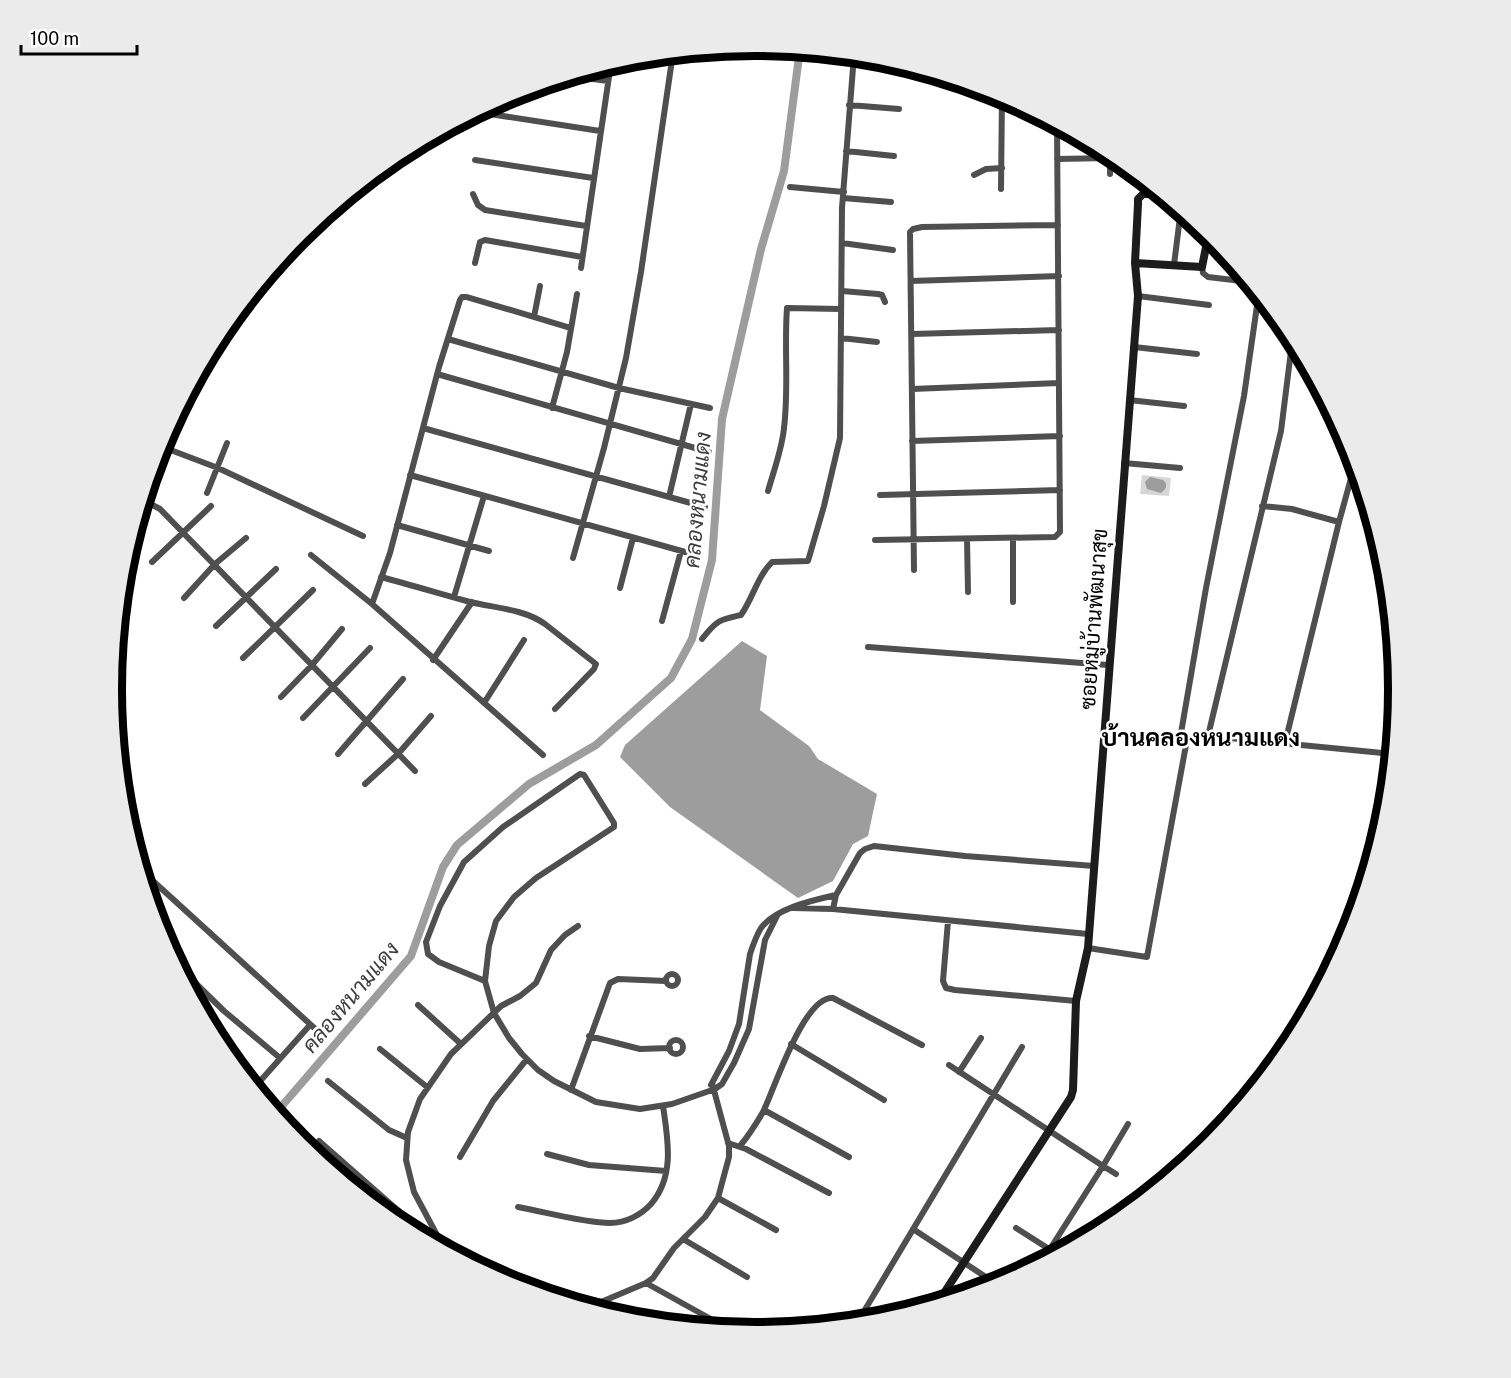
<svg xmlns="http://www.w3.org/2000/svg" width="1511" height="1378" viewBox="0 0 1511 1378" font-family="'Public Sans',Sarabun,sans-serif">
  <rect width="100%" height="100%" fill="#fff"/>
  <path fill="#d6d6d6" d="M1142 475 1171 478 1169 496 1140 494Z"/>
  <path fill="#9d9d9d" d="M1150 477 1163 480 1166 483V488L1161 493 1147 489 1145 482Z
    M742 641 767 656 760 710 809 746 818 759 877 794 868 836 853 844 833 881 798 898 670 807 620 757 625 745Z"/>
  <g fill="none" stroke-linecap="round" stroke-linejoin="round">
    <path stroke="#9d9d9d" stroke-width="8" d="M275 1114 411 956 443 867 457 845 529 784 596 745 671 678 692 639 712 560 722 419 761 249 784 171 800 49"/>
    <path stroke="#4f4f4f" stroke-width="6" d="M853 58 899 63
      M570 76 608 81
      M849 105 899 109
      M477 112 600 131
      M846 151 894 156
      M1110 158V174
      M1057 159 1110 158 1109 151
      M475 160 593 178
      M974 175 986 169 1002 168
      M790 187 844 192
      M1001 189 1002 94
      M473 194 478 205 485 210 586 226
      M843 198 891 202
      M842 243 893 250
      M475 263 480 242 485 240 582 257
      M1174 265 1181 209
      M1202 267 1203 273 1208 277 1250 282
      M581 268 611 63
      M911 281 1059 276
      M842 291 878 294 882 295 885 302
      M1138 296 1209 305
      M534 317 540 286
      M912 334 1059 330
      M841 338 877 342
      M448 339 619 388 710 408
      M1134 347 1197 354
      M437 374 709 452
      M912 389 1059 383
      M1129 400 1184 406
      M552 408 567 352 577 294
      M423 428 705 507
      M912 441 1060 436
      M160 446 218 468 363 536
      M1124 463 1180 468
      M410 475 696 555
      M768 491C774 470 782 449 784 428 789 388 784 347 787 308L841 309
      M207 493 227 443
      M880 495 1060 490
      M669 497 691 404
      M143 500 160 509 415 771
      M1262 506 1292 509 1339 522
      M139 515 151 502
      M397 525 489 551
      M967 539 968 592
      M875 540 1055 537 1060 532 1057 124
      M311 555 372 604 543 755
      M573 558 604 448 626 358 641 272 673 53
      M152 562 211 506
      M914 570 910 232 913 229 922 227 1058 225
      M381 577C411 585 441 594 470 602 495 608 524 609 545 624L596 664 594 669 555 709
      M620 588 633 538
      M454 597 484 496
      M184 598 215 564 246 538
      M1013 602V538
      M372 604 390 553 439 367 460 300 462 297H467L571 328
      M662 621 681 551
      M216 626 276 569
      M702 639C717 620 719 620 741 615 753 598 757 577 772 562L808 561 824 506 840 438 842 208 854 55
      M868 647 1108 665
      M243 658 313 590
      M433 660 472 602
      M281 697 312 665 342 629
      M484 703 524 640
      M303 718 370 648
      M1181 733 1206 588 1244 396 1259 292
      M1208 736 1281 431 1293 335
      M1285 743 1339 522 1356 460
      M338 754 403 679
      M365 784 398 754 431 716
      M141 870 322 1035
      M793 908 833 909 836 895 860 853 865 849 874 846 965 856 1094 866
      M833 909 1088 934
      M948 921 943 981 946 988 955 990 1076 1001
      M1088 948 1147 957 1186 745C1190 735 1198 736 1208 736L1393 754
      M177 965 224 1011 280 1058
      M666 980a6 6 0 1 1 12 0a6 6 0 1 1-12 0Z
      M485 981 439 962 428 954 426 942 440 906 464 862 503 827 580 774 584 775 614 823V827L536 878 514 897 496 921 489 946 485 981 494 1013 509 1038 522 1054 538 1070 554 1081 596 1102 640 1109 672 1104 715 1089 722 1084 734 1063 749 1029 765 940 777 916
      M418 1005 461 1044
      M589 1036 640 1049 670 1048
      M669 1047a7 7 0 1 1 14 0a7 7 0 1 1-14 0Z
      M791 1044 884 1100
      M380 1049 427 1087
      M949 1065 1103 1166 1041 1263
      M959 1072 981 1038
      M328 1081 389 1130 407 1138
      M711 1085 729 1051 739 1024 750 954C753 945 756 936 761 928 776 908 814 900 836 895
      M254 1088 310 1025
      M571 1090 610 983 618 979 666 981
      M764 1110 849 1157
      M319 1141 410 1221 438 1237
      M728 1143 746 1149 829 1193
      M740 1146C749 1135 756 1124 763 1112 774 1090 804 995 833 998L922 1045
      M547 1154 589 1165 666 1171
      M460 1157 493 1101 527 1059
      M1116 1174 1103 1166 1128 1124
      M718 1198 776 1230
      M518 1207C546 1212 583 1223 610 1223 626 1223 641 1215 651 1204 675 1176 668 1140 663 1106
      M1016 1228 1049 1249
      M913 1229 998 1285
      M683 1239 747 1277
      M466 1261 438 1237 414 1192 406 1160 408 1132 420 1099 451 1054 501 1006 520 996 536 983 551 950 565 935 578 926
      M494 1276 545 1286 576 1297 601 1302 646 1283 653 1278 674 1248 705 1217 718 1198 722 1183 729 1157V1146L712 1083
      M646 1283 718 1323 722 1330
      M857 1323 1022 1047"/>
    <path stroke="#1c1c1c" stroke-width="8" d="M1135 263 1202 267 1209 232
      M937 1304 1071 1097 1073 1090 1076 1001 1088 948 1138 296 1135 263 1138 204V199L1143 194H1162"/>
  </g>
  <g text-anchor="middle" stroke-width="5" stroke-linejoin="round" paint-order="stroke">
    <g font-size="21" fill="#000" stroke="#fff">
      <text transform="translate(1094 619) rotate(-86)" y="7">ซอยหมู่บ้านพัฒนาสุข</text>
    </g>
    <g font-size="22" font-style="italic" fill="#3e3e3e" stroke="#fff">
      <text transform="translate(697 500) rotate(-85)" y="8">คลองหนามแดง</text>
      <text transform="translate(350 997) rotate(-50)" y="8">คลองหนามแดง</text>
    </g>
    <g font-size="24" font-weight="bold" fill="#000" stroke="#fff">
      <text x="1201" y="746">บ้านคลองหนามแดง</text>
    </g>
  </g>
  <path d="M0 0H1511V1378H0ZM122 689a633 633 0 1 1 1266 0a633 633 0 1 1-1266 0Z" fill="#ebebeb" fill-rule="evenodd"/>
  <path fill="none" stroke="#000" stroke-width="8" d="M122 689a633 633 0 1 1 1266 0a633 633 0 1 1-1266 0Z"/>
  <path d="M21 45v9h116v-9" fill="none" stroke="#000000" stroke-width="3"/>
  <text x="30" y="45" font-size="18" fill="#000000" stroke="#ffffff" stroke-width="4.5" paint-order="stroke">100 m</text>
</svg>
